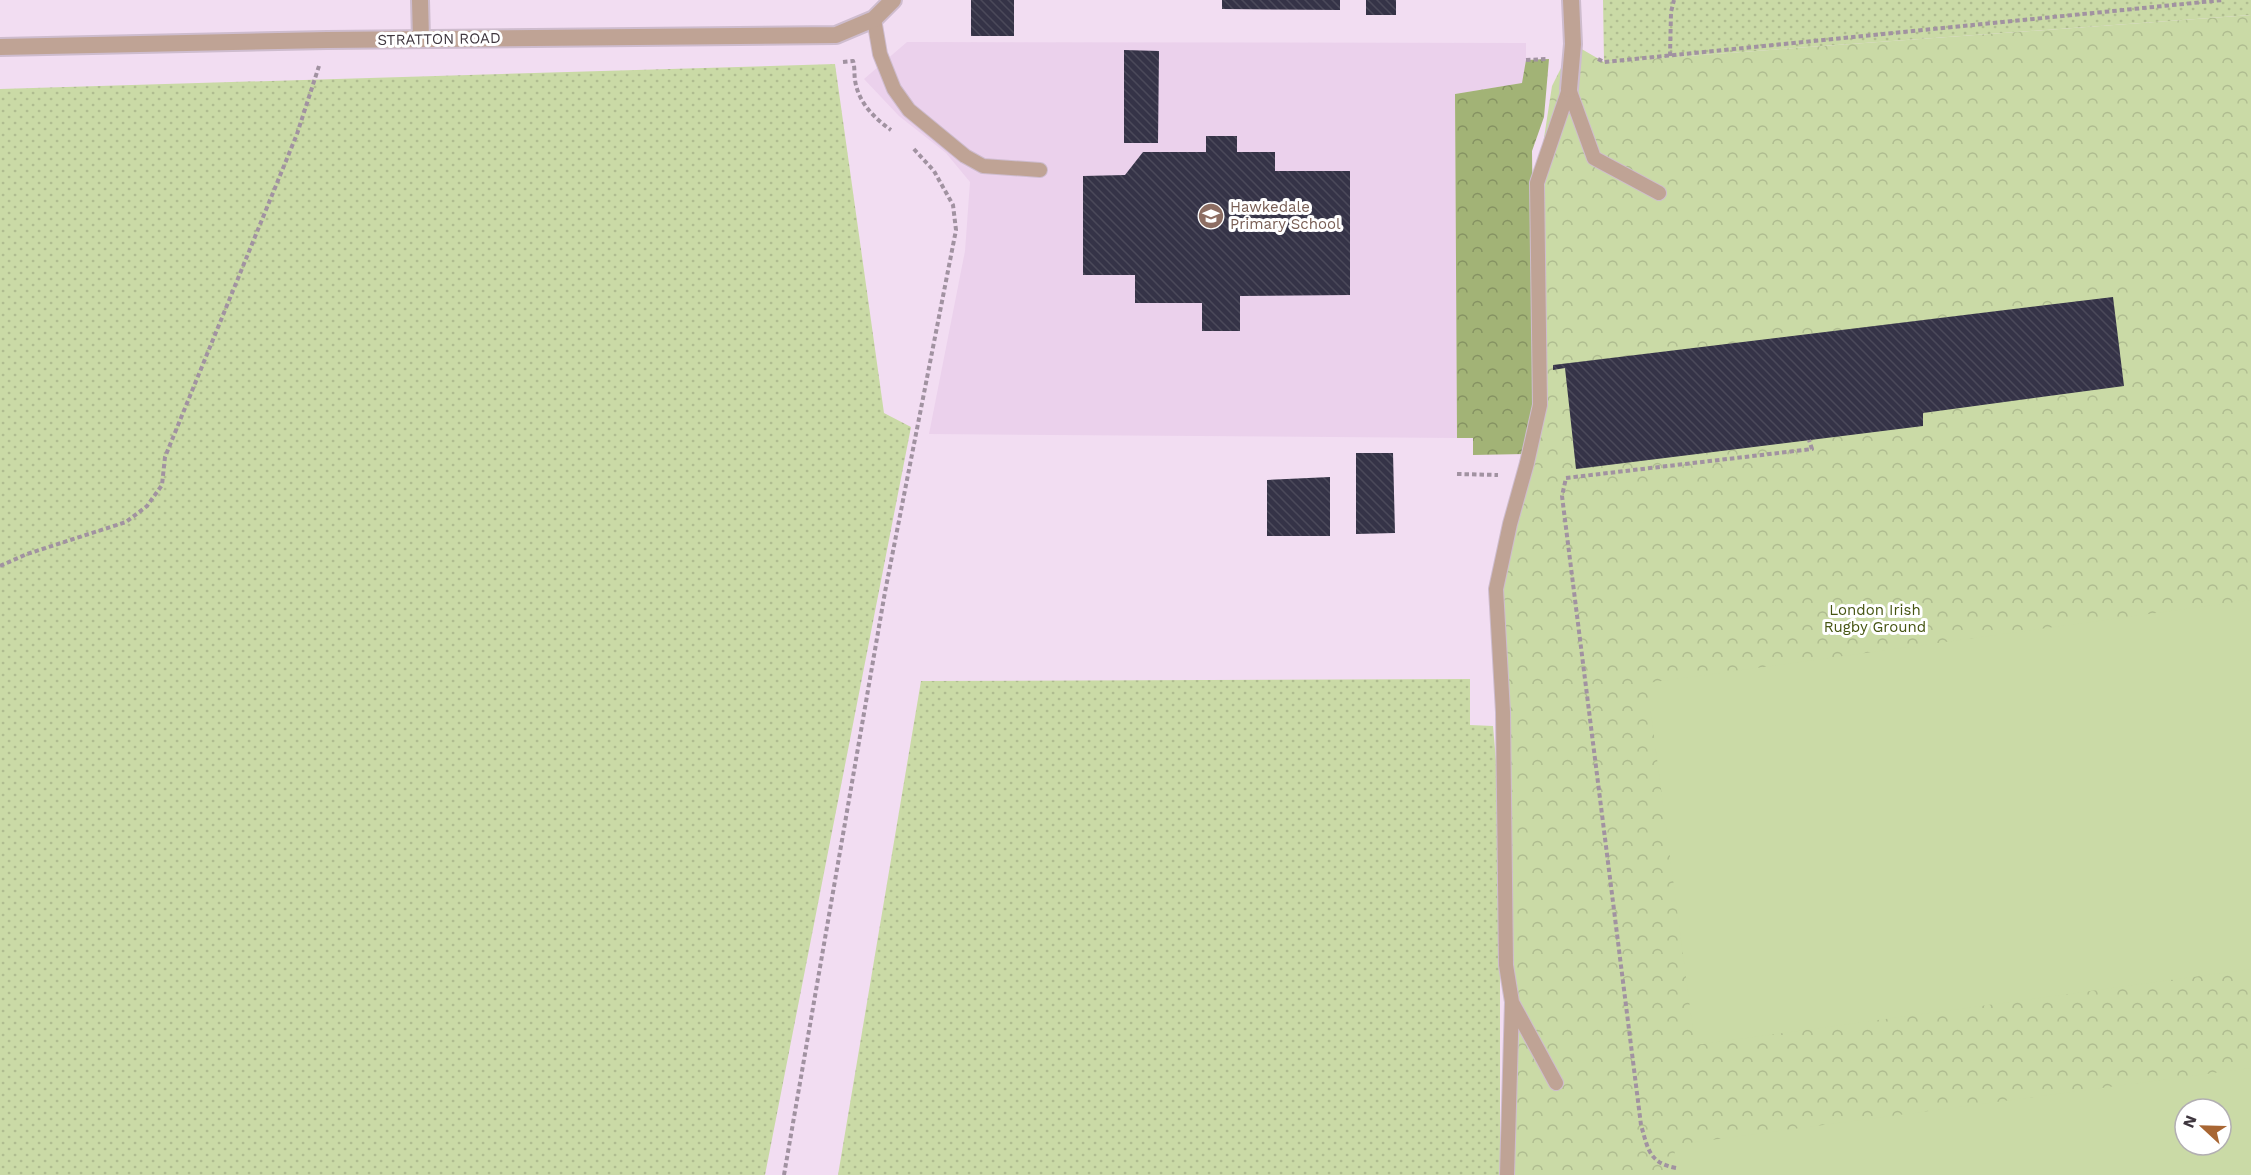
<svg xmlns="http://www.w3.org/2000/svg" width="2251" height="1175" viewBox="0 0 2251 1175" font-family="'Work Sans',sans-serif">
  <defs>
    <pattern id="grass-dots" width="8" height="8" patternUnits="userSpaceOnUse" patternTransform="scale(1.5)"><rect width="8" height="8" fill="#cadaa6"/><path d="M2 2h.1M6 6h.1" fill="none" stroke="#afbc90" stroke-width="1.8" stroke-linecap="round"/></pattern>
    <pattern id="forest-crowns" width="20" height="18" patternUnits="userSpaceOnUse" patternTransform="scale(1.5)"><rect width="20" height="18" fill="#a2b376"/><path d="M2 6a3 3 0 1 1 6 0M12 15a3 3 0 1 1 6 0" fill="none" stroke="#859262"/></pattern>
    <pattern id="park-crowns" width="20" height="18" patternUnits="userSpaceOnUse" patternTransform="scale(1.5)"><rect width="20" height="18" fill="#cadaa6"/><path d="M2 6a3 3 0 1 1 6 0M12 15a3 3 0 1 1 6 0" fill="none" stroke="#afbc90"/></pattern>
    <pattern id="building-back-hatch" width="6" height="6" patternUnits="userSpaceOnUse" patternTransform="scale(1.5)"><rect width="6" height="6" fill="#353347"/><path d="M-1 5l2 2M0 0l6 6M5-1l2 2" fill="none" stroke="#4b495a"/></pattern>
  </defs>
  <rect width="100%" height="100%" fill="#f2ddf2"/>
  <path fill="#ebd1ec" d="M907 42 1526 43V60L1523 83 1455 94 1457 438 929 434 965 251 970 182 946 153 899 116 864 79Z"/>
  <path fill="url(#grass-dots)" d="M1603 0H2251V15L1604 62Z
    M835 64 884 413 911 427 765 1175H0V89Z
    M1470 679V725L1493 726 1500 807V1175H838L921 681Z"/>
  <path fill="url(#forest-crowns)" d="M1549 59 1544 117 1532 151 1535 398 1528 454 1473 455V438H1457L1455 94 1522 83 1526 60Z"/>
  <path fill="url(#park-crowns)" fill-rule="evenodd" d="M2251 15V1175H1507L1512 1002 1496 589 1540 405 1537 183 1552 86 1573 44 1604 62ZM2185 1109H2221V1145H2185Z"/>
  <path fill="#cadaa6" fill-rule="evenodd" d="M2251 600V969L1695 1045 1647 683Z
    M2251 1068V1175H1677L1674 1145ZM2185 1109H2221V1145H2185Z"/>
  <path fill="url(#building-back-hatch)" d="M971 0H1014V36H971Z
    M1222 0H1340V10L1222 9Z
    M1366 0H1396V15H1366Z
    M1124 50 1159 51 1158 143H1124Z
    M1206 136H1237V152H1275V171H1350V295L1240 296V331H1202V303H1135V275H1083V176L1125 175 1143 152H1206Z
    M2113 297 2124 386 1923 413V426L1576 469 1565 368 1553 370V365Z
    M1356 453H1393L1395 533 1356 534Z
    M1330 477V536H1267V480Z"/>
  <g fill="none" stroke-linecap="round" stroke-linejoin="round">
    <g stroke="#cebcce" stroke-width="16">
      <path id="service" d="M874 19 880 54 894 89 909 110 965 156 983 166 1040 170
        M1569 89 1594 158 1659 193
        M1513 1004 1556 1083
        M1507 1175 1512 1002 1506 965 1503 712 1496 589 1510 524 1527 463 1540 405 1537 183 1569 89"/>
    </g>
    <g stroke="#cebcce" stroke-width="20">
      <path id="minor" d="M420 0 421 39
        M0 47 327 40 836 35 874 19 893 0
        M1569 89 1573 44 1571 0"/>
    </g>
    <path stroke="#a192a1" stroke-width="4" stroke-dasharray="4.5 3" stroke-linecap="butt" d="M1670 56 1671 12 1674 0
      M1598 59 1604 62 2223 0
      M1526 60 1546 59
      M843 62 853 61C855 67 854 74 855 80 858 102 874 118 891 130
      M1457 474 1498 475
      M0 566 27 554 126 522 147 506 162 485 165 457 297 134 319 66
      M1676 1168C1649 1163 1648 1149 1641 1125L1562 496 1566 478 1812 449 1809 440
      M784 1175 885 592 956 230 953 205 934 171 913 148"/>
    <use href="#service" stroke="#bfa395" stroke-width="14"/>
    <use href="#minor" stroke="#bfa395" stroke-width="16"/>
  </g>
  <defs>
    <g id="school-disc" transform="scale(1.35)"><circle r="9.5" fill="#8d6e63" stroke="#fff"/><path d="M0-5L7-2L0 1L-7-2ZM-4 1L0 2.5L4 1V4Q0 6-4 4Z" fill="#fff"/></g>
  </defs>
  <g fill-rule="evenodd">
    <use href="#school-disc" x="1211" y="216"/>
  </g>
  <g text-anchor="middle" stroke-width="6" stroke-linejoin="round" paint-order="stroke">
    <g font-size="15" fill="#3e363e" stroke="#fff">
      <text transform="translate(439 39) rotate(-1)" y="5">STRATTON ROAD</text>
    </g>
    <g font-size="15" fill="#785e54" stroke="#fff" text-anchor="start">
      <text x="1230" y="212">Hawkedale<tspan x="1230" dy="17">Primary School</tspan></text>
    </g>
    <g font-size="15" fill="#465512" stroke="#fff">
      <text x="1875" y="615">London Irish<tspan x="1875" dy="17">Rugby Ground</tspan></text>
    </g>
  </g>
  <g transform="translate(2203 1127) rotate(292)"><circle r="28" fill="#ffffff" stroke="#b2afb2" stroke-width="1.5"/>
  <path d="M0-4.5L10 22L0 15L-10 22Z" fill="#a86633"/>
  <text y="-9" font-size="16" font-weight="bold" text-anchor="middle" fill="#3e363e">N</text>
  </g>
</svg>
